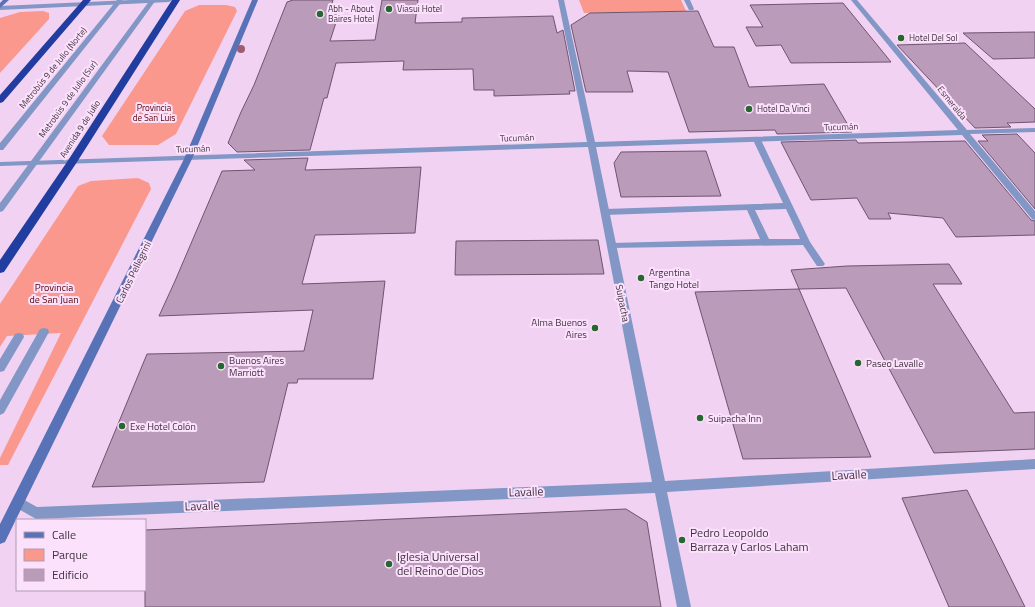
<svg xmlns="http://www.w3.org/2000/svg" width="1035" height="607" viewBox="0 0 1035 607" font-family="'Titillium Web',sans-serif">
  <rect width="100%" height="100%" fill="#f2d2f2"/>
  <path fill="#fa988e" d="M579 0H681L686 11 584 13Z
    M199 5H226L235 7 237 11 176 134 158 145H109L102 136 185 11Z
    M43 11 49 13V19L0 73V18L20 12Z
    M138 178 149 183 151 189 8 465H0V458L61 333 7 336 0 347V304L78 186 91 181Z"/>
  <path fill="#ba9bba" stroke="#705470" d="M293 0H333L330 10H340L330 41 375 40 382 0H418L415 23 462 22V18L553 16 557 33 563 30 575 91H569L570 94 494 96V90H474L473 69 403 70 404 61 336 63 327 98H324L310 150 237 152 228 143 241 112 254 85 287 2Z
    M843 3 891 62 791 63 781 45 756 46 746 27H763L750 5Z
    M698 11 714 47H734L749 87 824 84 852 132 777 134 775 130 689 132 668 72 627 71 633 92H586L571 25 590 13Z
    M1035 32V58L993 59 963 33Z
    M965 43 1035 109V122L1007 123 1011 127 975 128 897 45Z
    M1017 134 1035 153V209L978 141H988L982 135Z
    M856 140 858 143 965 141 1031 220 1035 221V235L956 237 943 218 888 213 891 219H869L857 198 811 200 781 142Z
    M706 151 721 196 621 197 614 163 621 152Z
    M308 158 305 170 421 167 415 233 315 235 302 284 385 281 373 379H298L297 383H288L264 482 92 487 147 354 304 351 313 310 159 316 175 281 222 171 255 170 244 160Z
    M598 240 604 274 455 275 456 241Z
    M949 264 962 284H933L1014 413 1035 412V449L934 453 846 288 799 289 791 270 847 266Z
    M799 289 871 457 743 459 695 292Z
    M967 490 1025 607H949L902 498Z
    M626 509 647 522 661 607H145V530Z"/>
  <g fill="none" stroke-linecap="round" stroke-linejoin="round">
    <path fill="#8297c5" fill-rule="evenodd" d="M117 0H123L3 150H0V143Z
      M150 0H156L3 211 0 212V203Z
      M684 0H690L694 9 693 10H689Z
      M754 138H760L761 140 810 242 825 264 823 266H817L803 245 609 248 607 246 609 244 612 243 760 239 747 210 605 215 601 212 605 209 783 203 753 140ZM786 209 800 239H769L755 210Z
      M44 328 48 329 49 332 4 413 0 415V400L40 329Z
      M19 333 23 334 24 337 4 371 0 372V359L15 334Z"/>
    <path fill="#8297c5" fill-rule="evenodd" d="M131 0H172L169 2 0 10V6Z
      M558 0H564L595 142 958 130 851 0H857L967 130 1035 128V132L970 134 1035 211V220L1032 219 962 135 596 147 665 481 1035 459V469L667 492 691 607H677L655 493 36 519 15 507 13 503 15 499 19 497 37 507 652 482 588 147 0 166V162L587 142Z"/>
    <path fill="#5772b7" fill-rule="evenodd" d="M3 0H9L0 8V3Z
      M252 0H258L192 159 5 542 0 544V524L184 159Z"/>
    <path fill="#203d9f" fill-rule="evenodd" d="M83 0H91L3 102 0 103V95Z
      M172 0H180L77 162 4 272 0 273V260L67 162Z"/>
  </g>
  <circle fill="#9c5e70" cx="241" cy="49" r="4"/>
  <g fill="#26662f" stroke="#fce1fc" stroke-width="1.5">
    <circle cx="389" cy="9" r="4"/>
    <circle cx="320" cy="14" r="4"/>
    <circle cx="901" cy="38" r="4"/>
    <circle cx="749" cy="109" r="4"/>
    <circle cx="641" cy="278" r="4"/>
    <circle cx="595" cy="328" r="4"/>
    <circle cx="858" cy="363" r="4"/>
    <circle cx="221" cy="366" r="4"/>
    <circle cx="700" cy="418" r="4"/>
    <circle cx="122" cy="426" r="4"/>
    <circle cx="682" cy="540" r="4"/>
    <circle cx="389" cy="564" r="4"/>
  </g>
  <g text-anchor="middle" stroke-width="4" stroke-linejoin="round" paint-order="stroke">
    <g font-size="9" fill="#3f333f" stroke="#fce1fc" text-anchor="start">
      <text x="328" y="12">Abh - About<tspan x="328" dy="10">Baires Hotel</tspan></text>
      <text x="397" y="12">Viasui Hotel</text>
      <text x="909" y="41">Hotel Del Sol</text>
      <text x="757" y="112">Hotel Da Vinci</text>
    </g>
    <g font-size="9" fill="#3f333f" stroke="#fce1fc">
      <text transform="translate(53 68) rotate(-51)" y="3">Metrobús 9 de Julio (Norte)</text>
      <text transform="translate(68 99) rotate(-54)" y="3">Metrobús 9 de Julio (Sur)</text>
      <text transform="translate(952 103) rotate(51)" y="3">Esmeralda</text>
      <text transform="translate(841 127) rotate(-2)" y="3">Tucumán</text>
      <text transform="translate(80 129) rotate(-57)" y="3">Avenida 9 de Julio</text>
      <text transform="translate(517 138) rotate(-2)" y="3">Tucumán</text>
      <text transform="translate(193 149) rotate(-2)" y="3">Tucumán</text>
    </g>
    <g font-size="9" fill="#560005" stroke="#fce1fc">
      <text x="154" y="111">Provincia<tspan x="154" dy="10">de San Luis</tspan></text>
    </g>
    <g font-size="10" fill="#3f333f" stroke="#fce1fc">
      <text transform="translate(133 272) rotate(-64)" y="4">Carlos Pellegrini</text>
      <text transform="translate(623 303) rotate(79)" y="4">Suipacha</text>
    </g>
    <g font-size="10" fill="#3f333f" stroke="#fce1fc" text-anchor="start">
      <text x="649" y="276">Argentina<tspan x="649" dy="12">Tango Hotel</tspan></text>
      <text x="587" y="326" text-anchor="end">Alma Buenos<tspan x="587" dy="12">Aires</tspan></text>
      <text x="229" y="364">Buenos Aires<tspan x="229" dy="12">Marriott</tspan></text>
      <text x="866" y="367">Paseo Lavalle</text>
      <text x="708" y="422">Suipacha Inn</text>
      <text x="130" y="430">Exe Hotel Colón</text>
    </g>
    <g font-size="10" fill="#560005" stroke="#fce1fc">
      <text x="54" y="291">Provincia<tspan x="54" dy="12">de San Juan</tspan></text>
    </g>
    <g font-size="12" fill="#3f333f" stroke="#fce1fc">
      <text transform="translate(849 475) rotate(-3)" y="4">Lavalle</text>
      <text transform="translate(526 492) rotate(-2)" y="4">Lavalle</text>
      <text transform="translate(202 506) rotate(-2)" y="4">Lavalle</text>
    </g>
    <g font-size="12" fill="#3f333f" stroke="#fce1fc" text-anchor="start">
      <text x="690" y="537">Pedro Leopoldo<tspan x="690" dy="14">Barraza y Carlos Laham</tspan></text>
      <text x="397" y="561">Iglesia Universal<tspan x="397" dy="14">del Reino de Dios</tspan></text>
    </g>
  </g>
  <rect x="16" y="519" width="130" height="72" fill="#fce1fc" stroke="#b09bb0"/>
  <rect x="24" y="532" width="20" height="6" fill="#5772b7" stroke="#b09bb0"/>
  <text x="52" y="539" font-size="12" fill="#3f333f">Calle</text>
  <rect x="24" y="549" width="20" height="12" fill="#fa988e" stroke="#b09bb0"/>
  <text x="52" y="559" font-size="12" fill="#3f333f">Parque</text>
  <rect x="24" y="569" width="20" height="12" fill="#ba9bba" stroke="#b09bb0"/>
  <text x="52" y="579" font-size="12" fill="#3f333f">Edificio</text>
</svg>
